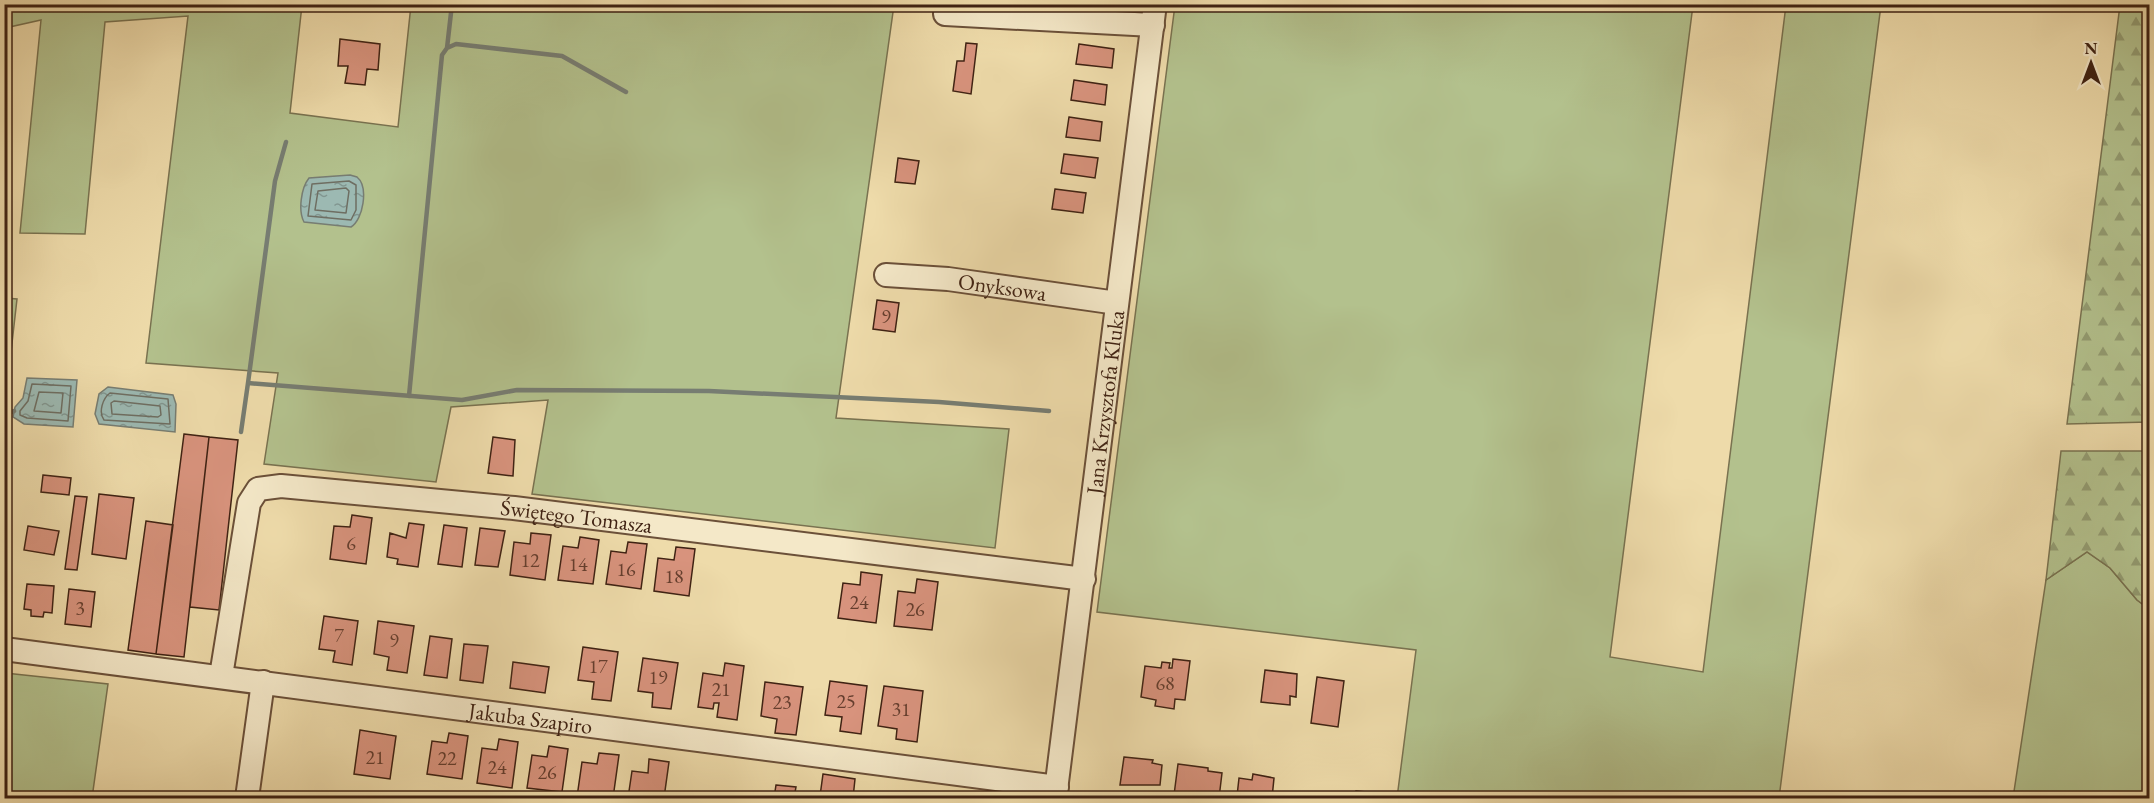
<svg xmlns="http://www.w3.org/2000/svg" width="2154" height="803" viewBox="0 0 2154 803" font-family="'EB Garamond',serif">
  <defs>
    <pattern id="forest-firs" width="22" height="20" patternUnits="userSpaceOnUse" patternTransform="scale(1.5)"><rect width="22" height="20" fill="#b3c18d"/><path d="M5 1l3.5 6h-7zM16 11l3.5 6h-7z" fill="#939c72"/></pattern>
    <pattern id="water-ripples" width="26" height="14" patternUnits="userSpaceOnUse" patternTransform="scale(1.5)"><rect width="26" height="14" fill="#9cb9b2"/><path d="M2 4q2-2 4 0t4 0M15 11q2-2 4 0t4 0" fill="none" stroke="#819690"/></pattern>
  </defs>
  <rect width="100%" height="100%" fill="#eedbaa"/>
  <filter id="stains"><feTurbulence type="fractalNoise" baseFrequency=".00333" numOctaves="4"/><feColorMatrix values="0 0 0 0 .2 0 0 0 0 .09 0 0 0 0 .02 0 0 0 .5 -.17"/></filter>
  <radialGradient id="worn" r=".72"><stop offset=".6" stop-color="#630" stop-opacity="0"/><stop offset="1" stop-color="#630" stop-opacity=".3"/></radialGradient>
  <path fill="#b3c18d" stroke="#797250" stroke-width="1.5" d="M4 5H302L290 113 398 127 411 5H894L836 418 1009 429 995 548 532 494 548 400 451 407 436 482 264 464 278 373 146 363 188 16 105 22 85 234 20 233 41 20 5 28Z
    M1175 5H1693L1610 657 1703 672 1786 5H1881L1779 798H1397L1416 650 1097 612Z
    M5 298 17 299 5 405 4 298Z
    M2087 552 2110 568 2137 600 2149 609V798H2013L2046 580Z
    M5 673 108 684 92 798H5Z"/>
  <path fill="url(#forest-firs)" stroke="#797250" stroke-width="1.5" d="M2120 5H2149V422L2067 424Z
    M2061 451H2149V609L2137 600 2110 568 2087 552 2046 580Z"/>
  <path fill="url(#water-ripples)" stroke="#777d72" stroke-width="1.5" d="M350 175 357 177C369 187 363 220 351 227L304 222C298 211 301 188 309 178Z
    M27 378 77 380 73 427 24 424 13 417 15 407 23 398Z
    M108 387 173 395 176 404 175 432 99 424 95 414 99 394Z"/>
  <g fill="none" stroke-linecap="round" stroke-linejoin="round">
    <path stroke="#6e6e62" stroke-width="1.5" d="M349 181 356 185V210L351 220 308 216 312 184Z
      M346 188 349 191 346 213 315 210 318 191Z
      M32 384 71 386 68 421 27 418 20 415V411L28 401Z
      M39 392 63 393 61 413 34 411Z
      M110 393 168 399 170 424 104 420C98 412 103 398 110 393Z
      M114 401 160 406 161 415 158 417 112 414 111 403Z"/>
    <path stroke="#777d72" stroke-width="4.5" d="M447 48 452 4
      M248 383 275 181 286 142
      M409 396 442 55 447 48 456 44 562 56 626 92
      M4 416 14 411
      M241 432 248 383 462 400 517 390 709 391 939 402 1049 411"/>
  </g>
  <path fill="#d8937d" stroke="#3f2213" stroke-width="1.5" d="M340 39 380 44 378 70 367 69 365 85 345 83 348 66H338Z
    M966 43 977 44 971 94 953 91 957 61H964Z
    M1079 44 1114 49 1112 68 1076 64Z
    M1074 80 1107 85 1105 105 1071 100Z
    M1069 117 1102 122 1100 141 1066 137Z
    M1064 154 1098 158 1095 178 1061 173Z
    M898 158 919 161 915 184 895 182Z
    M1055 189 1086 193 1083 213 1052 209Z
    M877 300 899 303 895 332 873 329Z
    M184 434 209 437 184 657 156 654Z
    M209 437 238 440 219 610 190 607Z
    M493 437 515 440 513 476 488 473Z
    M43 475 71 478 69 495 41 492Z
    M99 494 134 498 126 559 92 554Z
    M75 496 87 497 77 570 65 569Z
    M352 515 372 518 366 564 330 559 334 526 350 527Z
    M146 521 173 525 156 654 128 650Z
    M409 523 424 525 418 567 397 564 398 559 387 557 390 533 406 538Z
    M444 525 467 528 462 567 438 564Z
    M28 526 59 531 54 555 24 550Z
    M480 528 505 531 498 567 475 565Z
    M531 533 551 535 545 580 510 575 514 542 530 544Z
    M580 537 599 540 593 584 558 580 563 546 578 548Z
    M628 542 647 544 641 589 606 584 611 551 626 553Z
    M676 547 695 549 689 596 654 591 658 558 674 560Z
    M861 572 882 575 876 623 838 618 843 583 860 585Z
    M917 579 938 582 932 630 894 626 898 591 915 593Z
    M27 584 54 586 52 613 44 612 43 617 31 616V610L24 609Z
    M69 589 95 592 91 627 65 624Z
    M324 616 358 621 352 665 333 662 335 651 319 649Z
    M378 621 414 626 407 673 387 670 389 657 374 654Z
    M430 636 452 639 447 678 424 675Z
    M464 644 488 646 483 683 460 680Z
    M583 647 618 652 611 701 592 699 594 682 578 680Z
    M643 658 678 663 671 709 652 707 653 693 638 691Z
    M1173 659 1190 661 1185 700 1175 699 1174 709 1155 706 1156 700 1141 697 1145 666 1161 668 1162 662 1170 663 1169 668H1172Z
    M513 662 549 667 545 693 510 688Z
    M725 663 744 666 737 720 717 717 719 703H714L713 709 698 707 703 673 723 676Z
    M1265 670 1297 674 1296 697 1290 696V705L1261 702Z
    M1317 677 1344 681 1338 727 1311 723Z
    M830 681 867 686 861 734 840 731 842 717 825 715Z
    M765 682 803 687 796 735 775 733 777 719 761 716Z
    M884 686 923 691 917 742 896 739 897 729 878 726Z
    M360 730 396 736 390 779 354 774Z
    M449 733 468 736 462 779 427 774 432 741 447 743Z
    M499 739 518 742 512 788 477 783 482 748 497 750Z
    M549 746 568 749 562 792 527 788 532 755 547 757Z
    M599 753 619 755 613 798 577 797 582 762 597 764Z
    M1124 757 1153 760 1152 763 1162 765 1160 785H1120Z
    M649 759 669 762 664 798H628L632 771 648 773Z
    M1178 764 1208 768V771L1222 773 1219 798 1174 795Z
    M823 774 855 779 853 798 820 796Z
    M1253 774 1274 778 1272 798H1234L1237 796 1239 778 1252 780Z
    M776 785 796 787 794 798H758V796L774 798Z
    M1356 791 1387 794 1386 798H1355Z
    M884 794 906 797 905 798H875L876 795Z"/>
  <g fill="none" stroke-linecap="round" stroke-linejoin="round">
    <g stroke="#6b5039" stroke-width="26">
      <g id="minor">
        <path d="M945 14 1153 25"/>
        <path id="s1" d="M886 275 948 279 1117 303"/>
        <path id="s2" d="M4 649 1057 787"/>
        <path id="s3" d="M221 676 249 503 258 489 281 486 514 508 1084 579"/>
        <path d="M247 798 263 682"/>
        <path id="s4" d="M1055 798 1155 4"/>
      </g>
    </g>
    <use href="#minor" stroke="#f4e8c8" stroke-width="22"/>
  </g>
  <g text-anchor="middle" stroke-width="4.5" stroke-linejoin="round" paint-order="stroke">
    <g font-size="20" fill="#653e2e">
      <text x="886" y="323">9</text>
      <text x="351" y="550">6</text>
      <text x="530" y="567">12</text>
      <text x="578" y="571">14</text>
      <text x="626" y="576">16</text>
      <text x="674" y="583">18</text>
      <text x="859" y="609">24</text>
      <text x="80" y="615">3</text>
      <text x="915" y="616">26</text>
      <text x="339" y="642">7</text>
      <text x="394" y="647">9</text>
      <text x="598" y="673">17</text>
      <text x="658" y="684">19</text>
      <text x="1165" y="690">68</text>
      <text x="721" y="696">21</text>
      <text x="846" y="708">25</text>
      <text x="782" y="709">23</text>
      <text x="901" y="716">31</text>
      <text x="375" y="764">21</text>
      <text x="447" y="765">22</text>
      <text x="497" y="774">24</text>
      <text x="547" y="779">26</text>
    </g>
    <g font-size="22" fill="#3f2213" stroke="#f4e8c8">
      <text dy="8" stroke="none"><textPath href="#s1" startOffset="117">Onyksowa</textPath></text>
      <text dy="8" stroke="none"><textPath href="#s4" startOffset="399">Jana Krzysztofa Kluka</textPath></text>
      <text dy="8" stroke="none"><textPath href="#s3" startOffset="512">Świętego Tomasza</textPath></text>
      <text dy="8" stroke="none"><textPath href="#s2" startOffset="531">Jakuba Szapiro</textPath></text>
    </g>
  </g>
  <rect width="2154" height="803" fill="none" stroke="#eedbaa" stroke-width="24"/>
  <rect x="6" y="6" width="2142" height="791" fill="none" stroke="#3f2213" stroke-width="3"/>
  <rect x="12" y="12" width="2130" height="779" fill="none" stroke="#3f2213" stroke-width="1.5"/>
  <g transform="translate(2091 63)" stroke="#f4e8c8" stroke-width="4.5" paint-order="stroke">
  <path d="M0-4.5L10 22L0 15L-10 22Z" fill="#3f2213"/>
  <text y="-9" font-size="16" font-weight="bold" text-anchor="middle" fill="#3f2213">N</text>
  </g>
  <rect width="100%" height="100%" filter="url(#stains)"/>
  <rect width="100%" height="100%" fill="url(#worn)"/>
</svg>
